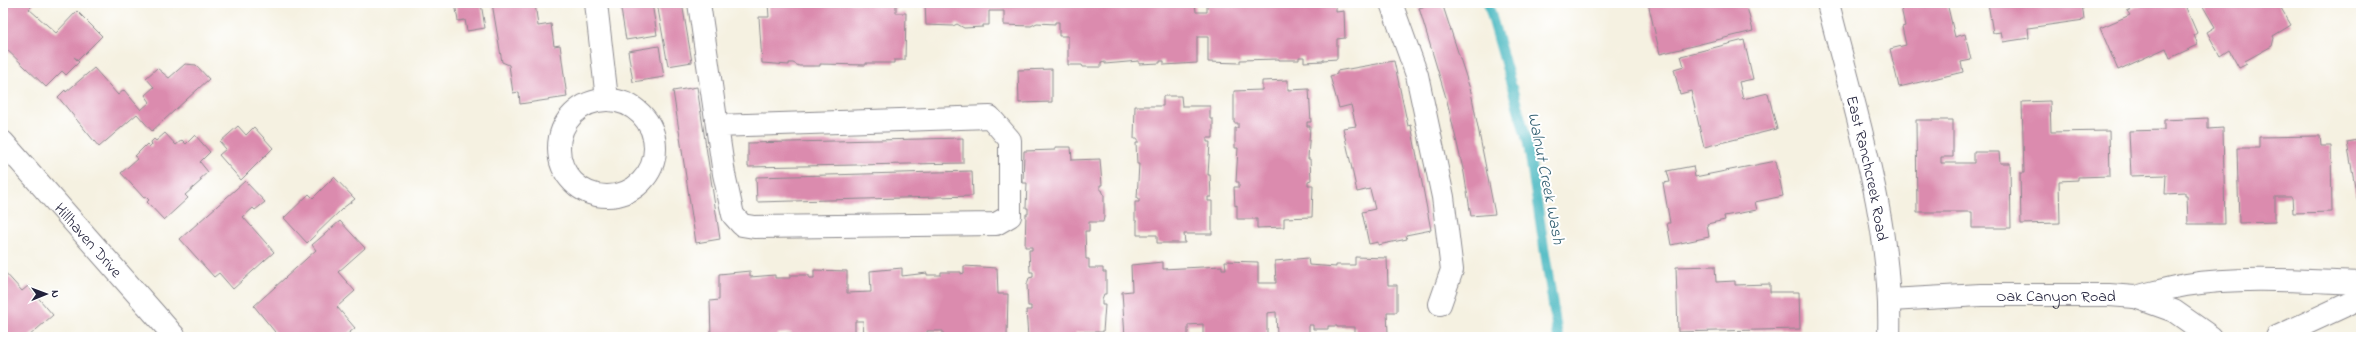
<svg xmlns="http://www.w3.org/2000/svg" width="2364" height="340" viewBox="0 0 2364 340" font-family="'Indie Flower',sans-serif">
  <rect width="100%" height="100%" fill="#fff"/>
  <filter id="ink" filterUnits="userSpaceOnUse"><feTurbulence type="fractalNoise" baseFrequency=".025" numOctaves="2"/><feDisplacementMap in="SourceGraphic" scale="8" xChannelSelector="R" yChannelSelector="G"/><feConvolveMatrix kernelMatrix="1 2 1 2 8 2 1 2 1" color-interpolation-filters="sRGB"/></filter>
  <filter id="wash" filterUnits="userSpaceOnUse"><feTurbulence type="fractalNoise" baseFrequency=".012" numOctaves="4" result="noise"/><feDisplacementMap in="SourceGraphic" scale="16" xChannelSelector="R" yChannelSelector="G"/><feGaussianBlur stdDeviation="0.9" result="paint"/><feColorMatrix in="noise" values="0 0 0 0 0 0 0 0 0 0 0 0 0 0 0 0 0 1.4 0 .05"/><feComposite in="paint" operator="in"/></filter>
  <g filter="url(#wash)">
    <rect width="100%" height="100%" fill="#f5f1e1"/>
    <g fill="none" stroke-linecap="round" stroke-linejoin="round">
      <path stroke="#47b7c0" stroke-width="10" d="M1488 3 1528 144 1558 337"/>
    </g>
    <g id="blocks">
      <path fill="#db8bae" d="M7 3H32L33 5 29 9 56 33 77 11 102 36 78 60 74 57 79 62 66 75 62 71 46 87 3 46V7Z
        M455 3H481L485 28 467 31 465 20 458 21Z
        M492 3H535L538 26 551 24 554 46 560 45 567 97 520 104 519 92 513 93 509 65 502 62Z
        M620 3H652L657 35 626 40Z
        M657 3H682L692 62 668 66Z
        M768 3H896V13H906L905 60H894V63H866V65L820 64V66H799L793 63H789V65L762 63 759 17H769Z
        M925 3H1195L1196 12H1207V3H1336V12L1344 11 1345 38 1337 39V59L1323 60V61L1304 62V57H1299V60H1279V59L1240 60V63L1208 62V37H1197V63L1164 65V61H1160V63L1139 64V61L1105 64V62L1101 63V67H1083L1082 65H1068V36H1059V22H1055V24L1037 23 1031 26 1004 25V11H989V25H983V27L964 28 957 24 953 26 926 25Z
        M1436 3H1442L1471 92 1495 214 1471 216 1464 173 1447 101 1419 8Z
        M1648 3H1746L1753 31 1660 54Z
        M1900 3H1947L1955 37 1965 34 1971 60 1961 62 1963 72 1899 87 1890 49 1906 45 1902 27 1905 26Z
        M1988 3H2082L2084 20 2028 28 2029 38 2003 42 2001 32 1993 33Z
        M2145 3H2184L2197 33 2194 35 2198 45 2170 58 2166 48 2118 70 2100 28 2130 15 2127 11Z
        M2201 3H2278L2291 25 2273 36 2274 38 2272 46 2245 61 2247 64 2239 68 2229 50 2220 56 2207 32 2215 27Z
        M1744 40 1753 79 1739 82 1743 99 1768 93 1777 129 1704 147 1691 91 1680 94 1674 69 1684 66 1681 56Z
        M659 46 664 77 633 82 628 51Z
        M1394 61 1408 126 1411 125 1431 230 1406 235 1407 239 1378 245V242L1369 244 1362 212 1375 209 1370 189 1357 192 1343 128 1356 126 1351 105 1339 108 1330 76 1337 74V71Z
        M185 64 196 65 209 79 152 131 137 114 99 147 58 97 65 90 66 92 94 68 118 95 124 90 141 110 150 102 145 95 154 87 146 78 157 68 169 78Z
        M1052 69V102L1019 103 1018 70Z
        M1288 80V90L1309 89 1311 122H1307V126H1310L1308 159H1310L1311 180 1308 181V185H1313L1312 217 1284 218V227L1257 228V219H1237V205L1235 206 1234 187H1239V182H1236L1238 148H1235V128H1238V123H1234V91L1262 90V81Z
        M697 87 720 239 696 243 673 91Z
        M1163 96H1181L1182 106H1210V119H1213V138H1207V142H1210L1208 175H1210L1211 197H1208V201H1212V234H1184L1185 243H1157V235H1137V221H1135V202H1139V198H1137L1139 164H1137L1136 143H1138V139H1134L1135 106H1163Z
        M2050 101 2051 132 2109 131 2110 176 2078 177V180L2059 181 2060 223 2021 224 2020 173H2024L2022 102Z
        M2208 118V129L2223 128 2225 224H2188L2187 196H2185V193L2165 194 2166 175 2131 176 2129 131 2164 130V120Z
        M1916 120H1953V157H1941V163H1974V152H1999L2000 163H2010L2011 228H1972V212H1917Z
        M238 126 246 135 254 127 273 148 241 180 219 155 226 149 220 142Z
        M165 133 176 145 182 140 186 144 195 135 210 152 200 162 208 172 200 179 202 180 185 195 188 198 164 220 147 202 149 200 146 197 144 198 121 173 137 159 135 156 147 144 150 147 152 145 151 142 154 139 156 141Z
        M2320 136 2321 146H2331L2332 212 2293 213 2292 197H2275V222L2239 223 2237 148H2259V137Z
        M963 138V163L748 167V143Z
        M2361 139V202L2358 203 2347 142Z
        M1055 147H1071L1072 160 1100 159 1102 185H1100V190H1102L1104 195V217L1103 222H1089V231H1085L1086 259H1089V268H1103V272H1106V294H1104L1102 299V305H1105L1103 332H1076V337H1028L1026 310H1031V306H1028L1027 284 1029 278 1033 277V272H1030L1029 250H1032V247H1025L1026 214H1028V208H1026L1027 183H1023L1024 151 1055 150Z
        M1776 161 1783 196 1755 202 1757 210 1724 216 1725 220 1707 224 1709 237 1671 245 1667 223H1670L1663 183 1670 182 1667 171 1693 166 1695 177Z
        M972 171 973 196 757 202 756 177Z
        M334 177 355 199 343 208 307 243 284 218 309 194 313 198Z
        M245 181 265 202 255 210 253 208 243 217 274 252 233 289 219 273 214 277 180 239Z
        M340 221 365 248 338 272 355 291 337 307 355 328 344 337H279L254 306 316 250 312 245Z
        M1355 257 1387 258 1388 285H1397V312H1387L1388 333 1355 335V327H1337V326H1328V329H1313V325H1309V337L1277 336 1276 312 1267 313V335L1203 337V324L1188 325V337H1125L1122 292 1132 291 1131 265 1163 262V269L1222 266V269H1226L1225 261 1258 262V283H1276L1275 261 1308 258 1309 265 1336 267V265H1355Z
        M964 266 997 268 998 294H1008L1007 337H943V331H927V337H864L863 321H855V337H791V333L778 334V337H711L710 301 719 300V274L750 271V277L775 275V278H790V275H809V278H814V270L847 271V293L871 292 870 271 902 268V276L927 273V275H941V272H961V274L964 273Z
        M1715 266 1716 282 1735 281V285L1770 284V292H1799L1800 329 1678 332 1676 267Z
        M3 270 22 291 28 286 53 315 28 337H3Z"/>
    </g>
  </g>
  <g filter="url(#ink)">
    <use href="#blocks" fill-opacity="0" stroke="#8c8a8e" stroke-width="1"/>
    <g fill="none" stroke-linecap="round" stroke-linejoin="round">
      <g stroke="#8c8a8e" stroke-width="24">
        <g id="minor">
          <path d="M596 3 607 99"/>
          <path d="M699 3 724 174 733 215 742 225 754 227 996 224 1010 216V140L990 117 717 126"/>
          <path d="M1391 3 1417 75 1443 197 1452 270 1440 304"/>
          <path id="s1" d="M1828 3C1855 112 1893 224 1889 337"/>
          <circle cx="607" cy="148" r="48"/>
          <path id="s2" d="M3 142 175 337"/>
          <path d="M2135 297C2152 293 2169 288 2186 285 2243 276 2303 281 2361 283"/>
          <path id="s3" d="M1890 300 1981 295H2109L2135 297 2174 311 2211 337"/>
          <path d="M2277 337 2361 298"/>
        </g>
      </g>
      <use href="#minor" stroke="#fff" stroke-width="22"/>
    </g>
  </g>
  <g text-anchor="middle" stroke-width="4" stroke-linejoin="round" paint-order="stroke">
    <g font-size="16" fill="#22223b" stroke="#fff">
      <text dy="6" stroke="none"><textPath href="#s1" startOffset="170">East Ranchcreek Road</textPath></text>
      <text dy="6" stroke="none"><textPath href="#s2" startOffset="130">Hillhaven Drive</textPath></text>
      <text dy="6" stroke="none"><textPath href="#s3" startOffset="166">Oak Canyon Road</textPath></text>
    </g>
    <g font-size="17" font-style="italic" fill="#315e70" stroke="#fff">
      <text transform="translate(1547 178) rotate(79)" y="6">Walnut Creek Wash</text>
    </g>
  </g>
  <rect width="2364" height="340" fill="none" stroke="#fff" stroke-width="16"/>
  <g transform="translate(46 294) rotate(89)" stroke="#ffffff" stroke-width="3" paint-order="stroke">
  <path d="M0-3L7 15L0 10L-7 15Z" fill="#22223b"/>
  <text y="-6" font-size="11" font-weight="bold" text-anchor="middle" fill="#22223b">N</text>
  </g>
</svg>
